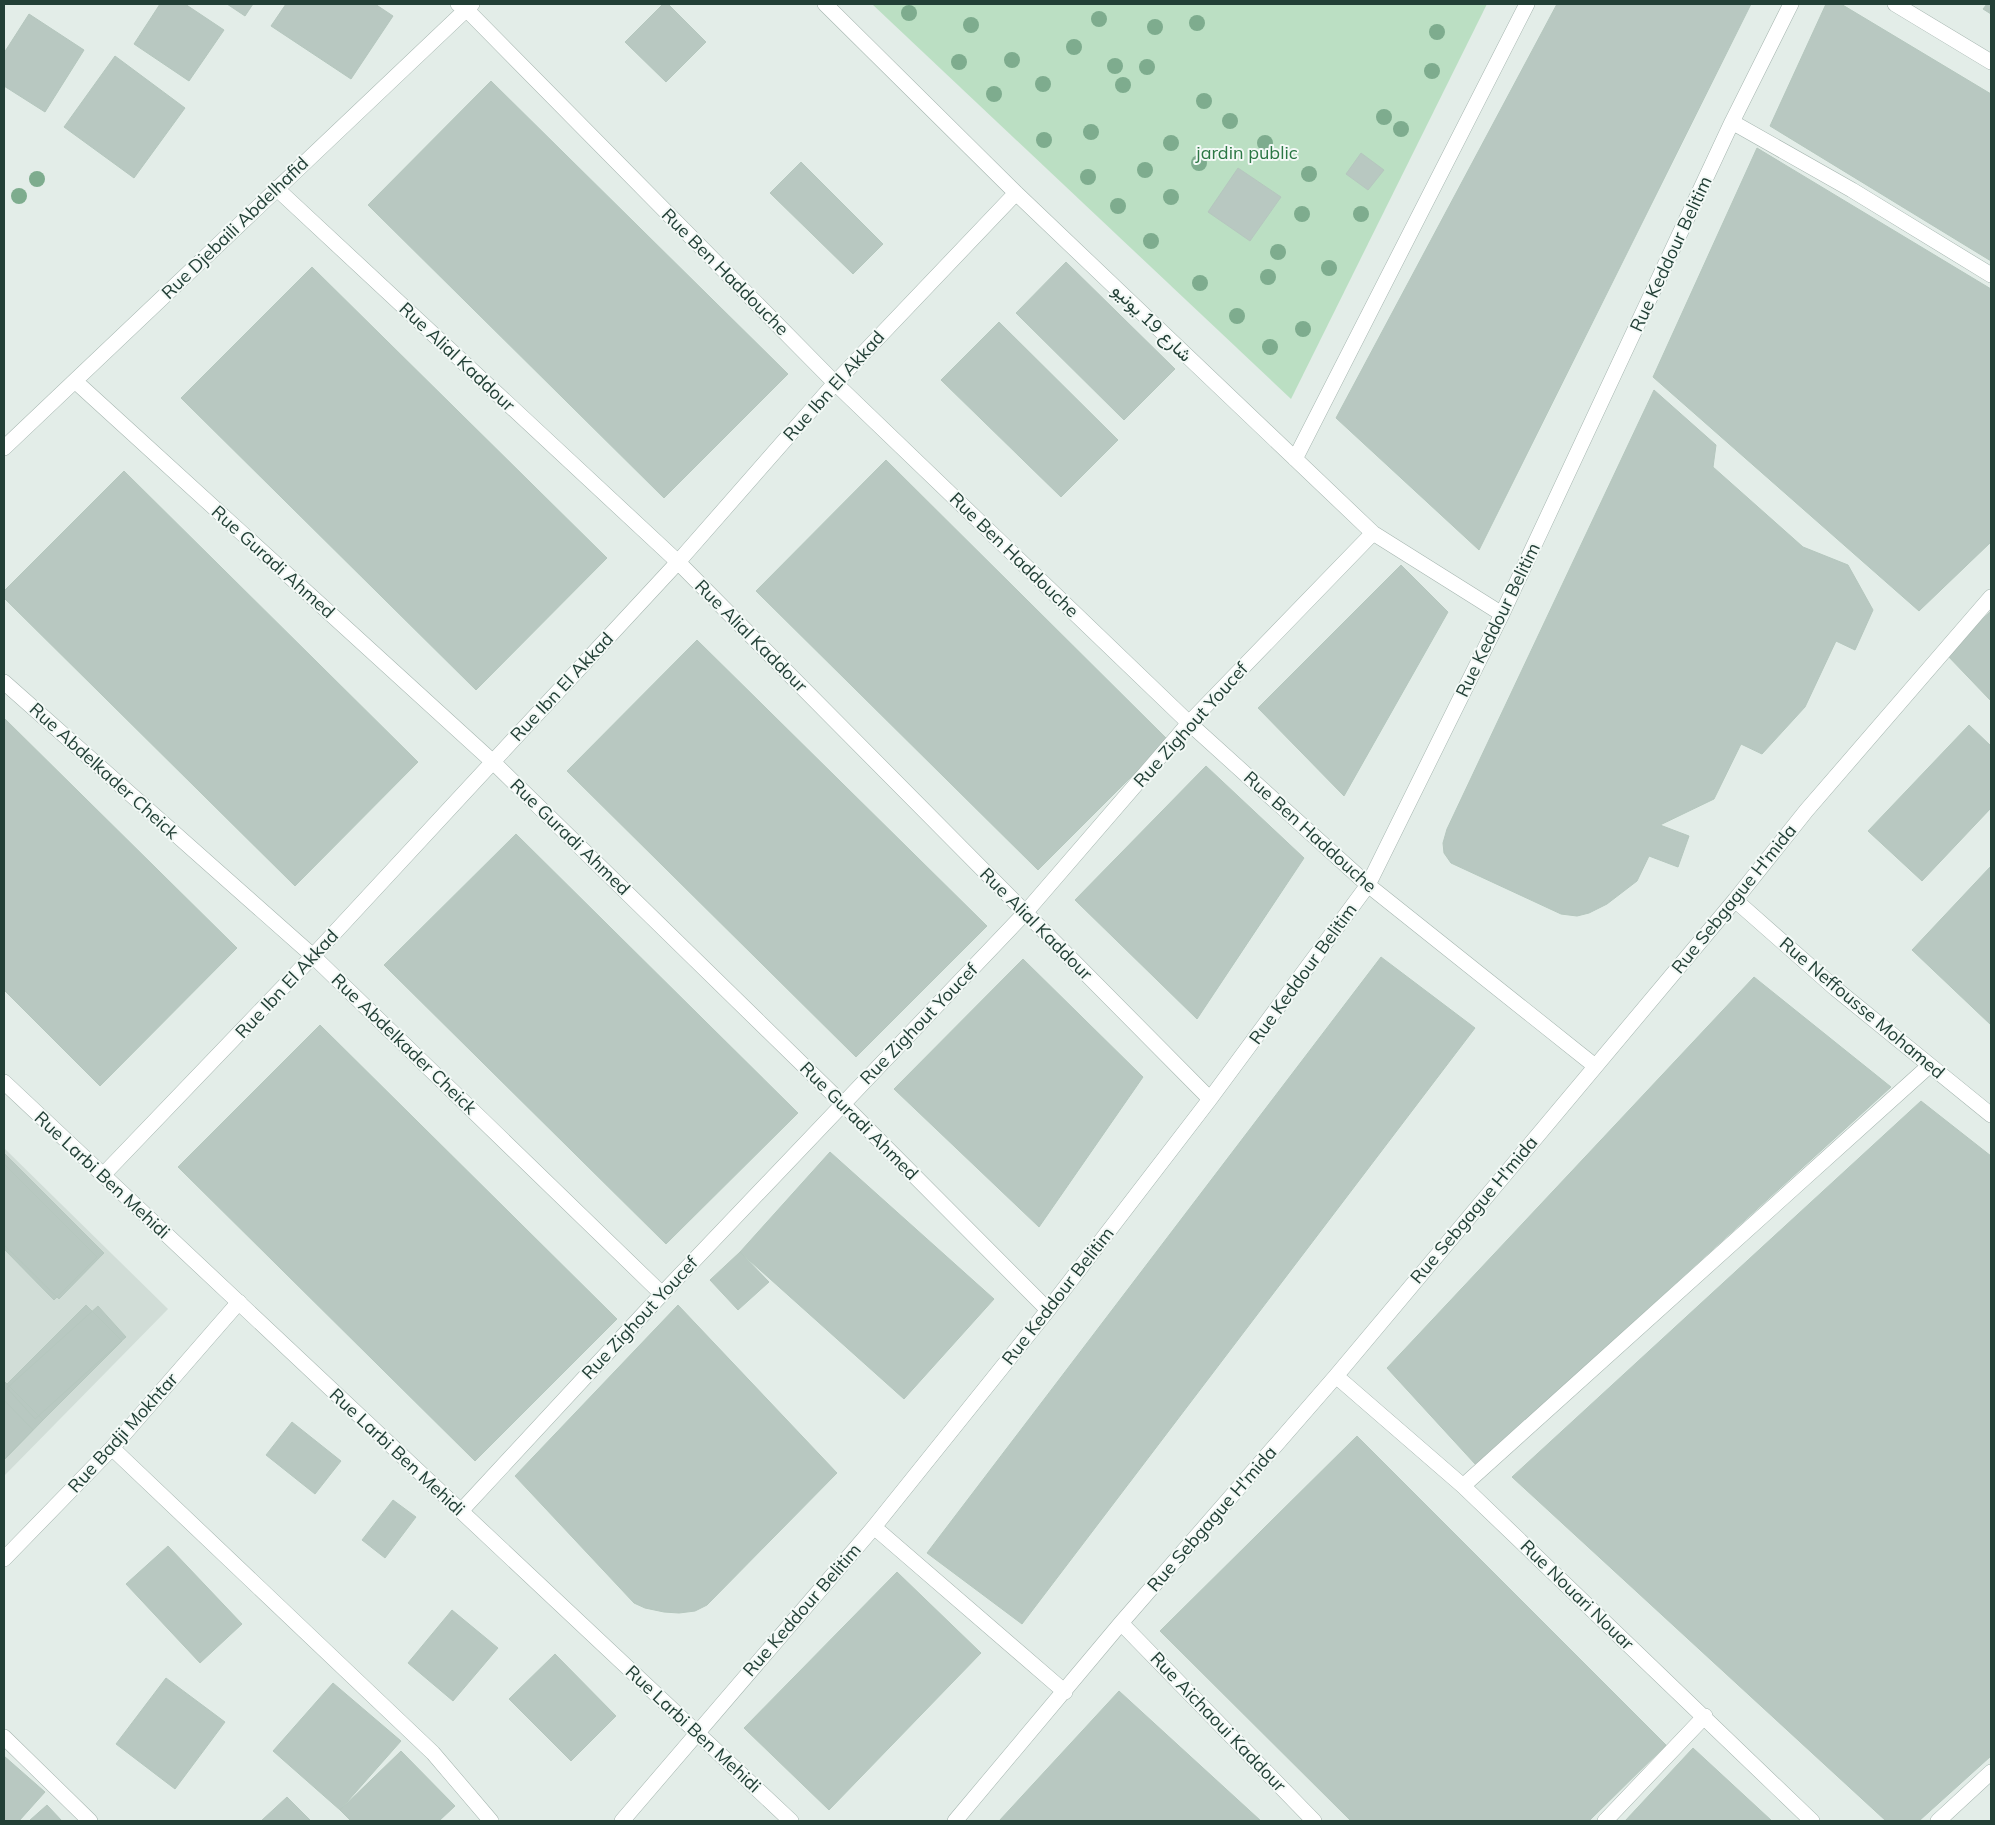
<svg xmlns="http://www.w3.org/2000/svg" width="1995" height="1825" viewBox="0 0 1995 1825" font-family="Mulish,Vazirmatn,sans-serif">
  <rect width="100%" height="100%" fill="#e3ede8"/>
  <path fill="#d1ddd7" d="M4 1148 168 1309 4 1476Z"/>
  <path fill="#bbdfc3" d="M872 4H1487L1291 399Z"/>
  <path fill="#b8c8c1" stroke="#b5c7be" d="M160 4H185L224 30 189 81 134 44Z
    M227 4H253L245 16Z
    M286 4H375L393 16 351 79 271 26Z
    M663 4H668L706 42 666 82 625 42Z
    M1557 4H1751L1479 550 1336 418Z
    M1826 4H1841L1991 94V261L1770 126Z
    M1987 4H1991V14L1983 9Z
    M29 14 84 50 45 112 4 86V53Z
    M115 56 185 108 134 178 64 127Z
    M491 81 788 374 664 498 368 205Z
    M1757 148 1991 289V542L1919 611 1653 377Z
    M1361 153 1384 170 1368 190 1346 174Z
    M801 162 883 244 853 274 770 193Z
    M1238 168 1281 197 1250 241 1208 212Z
    M1066 262 1175 369 1124 420 1016 313Z
    M312 267 607 558 476 690 181 398Z
    M999 322 1118 440 1061 497 941 380Z
    M1654 390 1716 445 1713 467 1803 547 1848 565 1873 610 1855 650 1836 641 1805 707 1762 754 1741 744 1714 799 1660 825 1689 836 1678 867 1649 856 1637 881 1607 904 1589 913 1577 916 1561 914 1451 863 1444 853 1443 843 1447 829Z
    M886 460 1168 740 1038 870 756 591Z
    M124 471 418 762 295 886 4 598V591Z
    M1401 565 1448 612 1344 796 1258 708Z
    M1991 611V701L1946 654Z
    M697 640 987 926 856 1057 567 771Z
    M4 718 237 948 100 1086 4 990Z
    M1969 725 1991 746V808L1922 881 1868 831Z
    M1206 766 1304 858 1197 1019 1075 900Z
    M516 834 798 1113 666 1244 384 965Z
    M1991 866V1025L1912 950Z
    M1381 957 1475 1028 1022 1624 927 1553Z
    M1023 959 1143 1077 1039 1227 894 1089Z
    M1754 977 1891 1087 1476 1465 1387 1368Z
    M320 1025 617 1319 475 1461 178 1167Z
    M1921 1101 1991 1156V1756L1919 1821H1886L1512 1477Z
    M830 1152 994 1299 904 1399 740 1252Z
    M4 1153 104 1253 59 1299 4 1245Z
    M4 1164 97 1257 54 1300 4 1249Z
    M740 1252 769 1282 738 1310 710 1280Z
    M86 1305 122 1341 43 1420 7 1384Z
    M678 1305 837 1473 707 1605 695 1611 679 1613 664 1612 645 1608 634 1603 515 1476Z
    M98 1306 126 1337 35 1419 7 1388Z
    M4 1381 43 1420 4 1460Z
    M4 1400 33 1430 4 1459Z
    M292 1422 341 1461 315 1494 266 1455Z
    M1357 1436 1666 1745 1589 1821H1351L1160 1631Z
    M393 1500 416 1517 385 1558 362 1540Z
    M168 1546 242 1624 200 1663 126 1584Z
    M897 1572 981 1653 829 1810 744 1728Z
    M452 1610 498 1648 453 1701 408 1663Z
    M555 1654 616 1716 571 1761 509 1699Z
    M166 1678 225 1722 175 1789 116 1744Z
    M333 1683 401 1741 340 1810 273 1751Z
    M1119 1691 1261 1821H999Z
    M1693 1748 1772 1821H1625Z
    M401 1751 455 1806 439 1821H351L340 1810Z
    M4 1756 45 1792 19 1821H4Z
    M287 1797 311 1821H261Z
    M47 1805 62 1821H29Z"/>
  <g fill="none" stroke-linecap="round" stroke-linejoin="round">
    <g stroke="#a5b5af" stroke-width="16">
      <path id="minor" d="M458 4 467 10 835 383 1189 723 1368 885 1595 1066
        M825 4 1016 193 1373 533 1502 614
        M1895 4 1991 62
        M1732 122 1852 190 1991 275
        M276 188 678 562 1210 1099
        M75 381 493 762 843 1104 1048 1310
        M4 448 472 4
        M1295 459 1527 4
        M4 682 313 956 662 1294
        M1735 900 1836 989 1991 1115
        M103 1175 313 956 678 562 835 383 1016 193
        M1336 1376 1463 1486 1812 1821
        M112 1448 433 1753 491 1821
        M1463 1486 1929 1066
        M461 1511 662 1294 1025 913 1189 723 1373 533
        M874 1527 1065 1692
        M4 1559 112 1448 239 1302
        M1121 1623 1314 1821
        M4 1737 90 1821
        M622 1821 874 1527 1048 1310 1210 1099 1368 885 1502 614 1732 122 1791 4
        M955 1821 1121 1623 1336 1376 1735 900 1806 811 1991 597
        M1605 1821 1705 1716
        M1938 1821 1991 1772"/>
    </g>
    <g stroke="#a5b5af" stroke-width="16">
      <path id="tertiary" d="M4 1082 791 1821"/>
    </g>
    <use href="#minor" stroke="#fff" stroke-width="15"/>
    <use href="#tertiary" stroke="#fff" stroke-width="15"/>
  </g>
  <g fill="#7eac8e">
    <circle cx="909" cy="13" r="8"/>
    <circle cx="1099" cy="19" r="8"/>
    <circle cx="1197" cy="23" r="8"/>
    <circle cx="971" cy="25" r="8"/>
    <circle cx="1155" cy="27" r="8"/>
    <circle cx="1437" cy="32" r="8"/>
    <circle cx="1074" cy="47" r="8"/>
    <circle cx="1012" cy="60" r="8"/>
    <circle cx="959" cy="62" r="8"/>
    <circle cx="1115" cy="66" r="8"/>
    <circle cx="1147" cy="67" r="8"/>
    <circle cx="1432" cy="71" r="8"/>
    <circle cx="1043" cy="84" r="8"/>
    <circle cx="1123" cy="85" r="8"/>
    <circle cx="994" cy="94" r="8"/>
    <circle cx="1204" cy="101" r="8"/>
    <circle cx="1384" cy="117" r="8"/>
    <circle cx="1230" cy="121" r="8"/>
    <circle cx="1401" cy="129" r="8"/>
    <circle cx="1091" cy="132" r="8"/>
    <circle cx="1044" cy="140" r="8"/>
    <circle cx="1171" cy="143" r="8"/>
    <circle cx="1265" cy="143" r="8"/>
    <circle cx="1199" cy="163" r="8"/>
    <circle cx="1145" cy="170" r="8"/>
    <circle cx="1309" cy="174" r="8"/>
    <circle cx="1088" cy="177" r="8"/>
    <circle cx="37" cy="179" r="8"/>
    <circle cx="19" cy="196" r="8"/>
    <circle cx="1171" cy="197" r="8"/>
    <circle cx="1118" cy="206" r="8"/>
    <circle cx="1302" cy="214" r="8"/>
    <circle cx="1361" cy="214" r="8"/>
    <circle cx="1151" cy="241" r="8"/>
    <circle cx="1278" cy="252" r="8"/>
    <circle cx="1329" cy="268" r="8"/>
    <circle cx="1268" cy="277" r="8"/>
    <circle cx="1200" cy="283" r="8"/>
    <circle cx="1237" cy="316" r="8"/>
    <circle cx="1303" cy="329" r="8"/>
    <circle cx="1270" cy="347" r="8"/>
  </g>
  <g text-anchor="middle" stroke-width="4" stroke-linejoin="round" paint-order="stroke">
    <g font-size="18" fill="#2b7744" stroke="#f3f9f6">
      <text x="1247" y="159">jardin public</text>
    </g>
    <g font-size="18" fill="#223f36" stroke="#f3f9f6">
      <text transform="translate(235 228) rotate(-44)" y="6">Rue Djebaili Abdelhafid</text>
      <text transform="translate(1671 254) rotate(-65)" y="6">Rue Keddour Belitim</text>
      <text transform="translate(725 272) rotate(45)" y="6">Rue Ben Haddouche</text>
      <text transform="translate(1152 323) rotate(44)" y="6">شارع 19 يونيو</text>
      <text transform="translate(457 357) rotate(43)" y="6">Rue Alial Kaddour</text>
      <text transform="translate(834 386) rotate(-48)" y="6">Rue Ibn El Akkad</text>
      <text transform="translate(1014 555) rotate(44)" y="6">Rue Ben Haddouche</text>
      <text transform="translate(273 562) rotate(42)" y="6">Rue Guradi Ahmed</text>
      <text transform="translate(1498 620) rotate(-64)" y="6">Rue Keddour Belitim</text>
      <text transform="translate(751 636) rotate(45)" y="6">Rue Alial Kaddour</text>
      <text transform="translate(562 687) rotate(-47)" y="6">Rue Ibn El Akkad</text>
      <text transform="translate(1191 725) rotate(-48)" y="6">Rue Zighout Youcef</text>
      <text transform="translate(104 771) rotate(42)" y="6">Rue Abdelkader Cheick</text>
      <text transform="translate(1310 832) rotate(42)" y="6">Rue Ben Haddouche</text>
      <text transform="translate(570 837) rotate(44)" y="6">Rue Guradi Ahmed</text>
      <text transform="translate(1734 899) rotate(-51)" y="6">Rue Sebgague H'mida</text>
      <text transform="translate(1036 924) rotate(45)" y="6">Rue Alial Kaddour</text>
      <text transform="translate(1303 974) rotate(-54)" y="6">Rue Keddour Belitim</text>
      <text transform="translate(287 984) rotate(-47)" y="6">Rue Ibn El Akkad</text>
      <text transform="translate(1862 1008) rotate(40)" y="6">Rue Neffousse Mohamed</text>
      <text transform="translate(919 1024) rotate(-46)" y="6">Rue Zighout Youcef</text>
      <text transform="translate(404 1044) rotate(44)" y="6">Rue Abdelkader Cheick</text>
      <text transform="translate(859 1121) rotate(45)" y="6">Rue Guradi Ahmed</text>
      <text transform="translate(102 1175) rotate(43)" y="6">Rue Larbi Ben Mehidi</text>
      <text transform="translate(1474 1210) rotate(-50)" y="6">Rue Sebgague H'mida</text>
      <text transform="translate(1058 1296) rotate(-52)" y="6">Rue Keddour Belitim</text>
      <text transform="translate(640 1318) rotate(-47)" y="6">Rue Zighout Youcef</text>
      <text transform="translate(123 1433) rotate(-48)" y="6">Rue Badji Mokhtar</text>
      <text transform="translate(397 1452) rotate(43)" y="6">Rue Larbi Ben Mehidi</text>
      <text transform="translate(1212 1519) rotate(-49)" y="6">Rue Sebgague H'mida</text>
      <text transform="translate(1577 1595) rotate(44)" y="6">Rue Nouari Nouar</text>
      <text transform="translate(802 1610) rotate(-49)" y="6">Rue Keddour Belitim</text>
      <text transform="translate(1218 1722) rotate(46)" y="6">Rue Aichaoui Kaddour</text>
      <text transform="translate(693 1729) rotate(43)" y="6">Rue Larbi Ben Mehidi</text>
    </g>
  </g>
  <rect width="1995" height="1825" fill="none" stroke="#223f36" stroke-width="10"/>
</svg>
